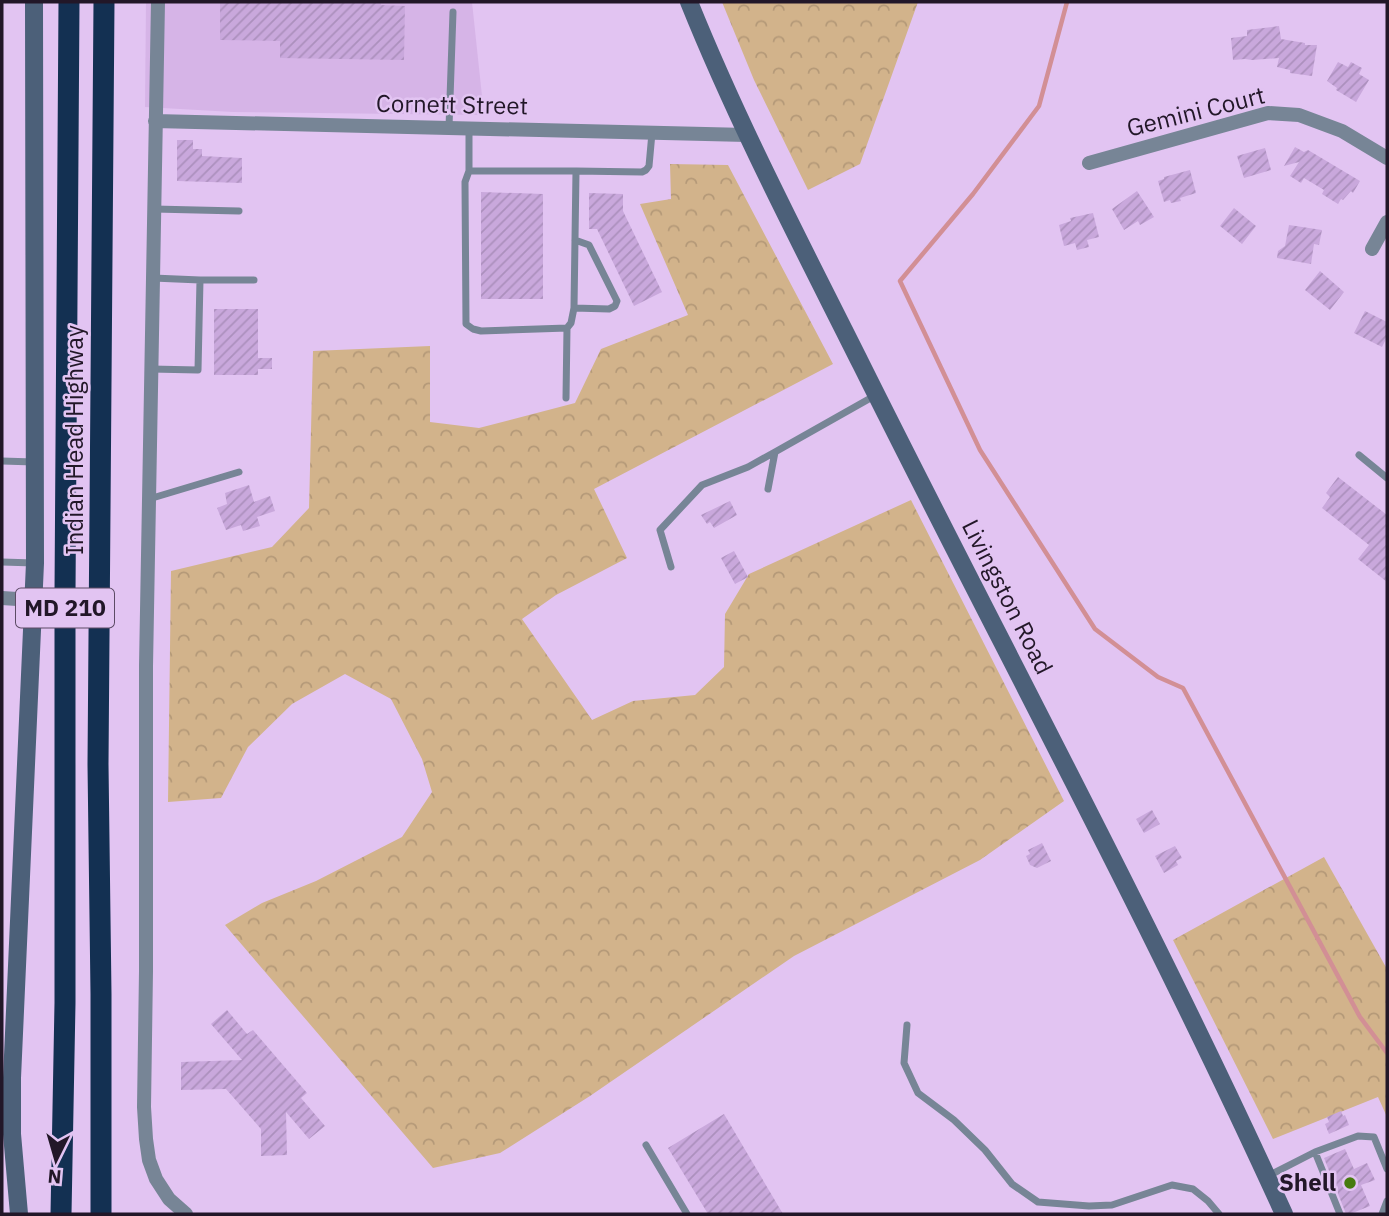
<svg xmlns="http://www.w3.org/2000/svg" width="1389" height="1216" viewBox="0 0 1389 1216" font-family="'IBM Plex Sans',sans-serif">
  <defs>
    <pattern id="forest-crowns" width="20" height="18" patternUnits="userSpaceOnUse" patternTransform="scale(1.75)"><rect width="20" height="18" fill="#d2b38b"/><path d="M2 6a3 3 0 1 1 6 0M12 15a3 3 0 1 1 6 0" fill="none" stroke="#b49978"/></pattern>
    <pattern id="building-hatch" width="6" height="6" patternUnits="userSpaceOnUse" patternTransform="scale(1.75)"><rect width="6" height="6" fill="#c9a8dc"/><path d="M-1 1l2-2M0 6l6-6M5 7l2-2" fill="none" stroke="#ac90bd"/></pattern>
  </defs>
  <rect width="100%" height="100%" fill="#e2c4f2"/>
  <path fill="#d6b4e7" d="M146 2H472L484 115 233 112 145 107Z"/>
  <path fill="url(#forest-crowns)" d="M722 2H918L860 164 808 190 754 80Z
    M670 164 728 165 833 364 594 489 627 558 556 595 522 619 592 720 633 701 695 695 724 667 725 614 749 574 911 500 1064 801 980 860 794 956 590 1096 500 1153 433 1168 225 925 262 903 316 881 402 837 432 792 422 759 391 699 345 674 292 704 248 747 221 798 168 802 171 571 272 547 309 508 313 351 430 346V422L479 428 575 403 601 349 688 315 640 204 671 199Z
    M1324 857 1387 969V1117L1378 1097 1273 1139 1173 940Z"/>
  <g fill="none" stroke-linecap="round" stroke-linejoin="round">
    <path stroke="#d28f95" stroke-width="4.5" d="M1067 2 1039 106 973 194 900 281 980 450 1095 629 1158 677 1183 688 1360 1017 1387 1053"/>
  </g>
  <path fill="url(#building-hatch)" d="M220 2H381V5L405 6 404 60 280 58V41L220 40Z
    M1279 26 1281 39 1305 43V45H1317L1312 76 1290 73V70L1277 67 1279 58 1252 60 1245 59 1233 60 1231 38 1247 36V30Z
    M1338 62 1348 67 1351 62 1362 68 1359 74 1369 80 1356 102 1336 90 1337 88 1327 81Z
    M177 140H193V149H202V156L242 158V183L177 181Z
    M1295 147 1304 152 1308 150 1360 181 1353 193 1351 191 1343 200 1341 199 1338 204 1322 194 1324 190 1304 178 1301 183 1290 176 1299 162 1284 166Z
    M1265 148 1271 170 1244 178 1237 156Z
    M1190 170 1196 193 1180 198 1181 201 1171 203 1170 200 1164 202 1158 181 1164 179V177Z
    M1137 191 1154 217 1140 225 1138 221 1124 230 1112 209Z
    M481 192 543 194V299H481Z
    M589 193 623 194V211L662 292 634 306 597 229H589Z
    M1234 208 1256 226 1242 244 1220 226Z
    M1093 213 1099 237 1087 240 1089 247 1077 250 1075 243 1064 246 1059 225 1071 221 1070 218Z
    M1289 225 1322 230 1319 245 1314 244 1311 264 1277 258 1278 251 1285 246Z
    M1320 271 1344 292 1330 310 1305 290Z
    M214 309H258V358H272V369H258V375H214Z
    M1365 311 1387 322V337L1382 347 1354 333Z
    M1338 477 1387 515V582L1358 559 1369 545 1322 508 1330 497 1326 493Z
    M249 485 254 502 270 496 275 511 257 517 260 526 243 531 241 525 226 530 217 508 227 504 225 493Z
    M730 501 737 515 714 528 710 522 707 524 701 515Z
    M734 551 748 577 735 584 721 558Z
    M1152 810 1160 824 1144 833 1136 819Z
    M1042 843 1051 861 1037 868 1030 865 1026 856 1030 854 1028 850Z
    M1175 846 1182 858 1176 861 1178 865 1164 873 1155 856Z
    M227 1010 247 1034 253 1030 307 1093 301 1098 325 1126 309 1139 286 1112 287 1155 261 1156V1129L226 1089 181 1090V1062L242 1060 211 1024Z
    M1341 1111 1343 1116 1345 1115 1349 1125 1329 1134 1325 1124 1329 1122 1327 1117Z
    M724 1114 783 1214H708L668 1148Z
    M1345 1149 1354 1169 1367 1163 1375 1180 1361 1185 1370 1206 1350 1214H1346L1324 1158Z"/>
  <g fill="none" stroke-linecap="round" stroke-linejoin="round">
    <path stroke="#778596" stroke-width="7" d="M449 127 453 12
      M469 129V171L465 182 466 324 473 329 481 331 567 328 571 323 574 308 576 171H469
      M576 171 642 172 646 170 649 166 652 133
      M154 209 239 211
      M200 280H254
      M574 308 609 309 615 306 617 301 589 245 575 240
      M151 369 198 370 200 280 153 278
      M566 398 567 328
      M1359 455 1387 478
      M2 461 34 462
      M768 489 775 452 876 395
      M149 499 239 472
      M2 562 34 563
      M671 567 660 530 702 485 748 467 775 452
      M907 1025 904 1063 918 1093 954 1120 985 1150 1012 1184 1038 1202 1089 1206 1112 1205 1172 1185 1193 1189 1208 1201 1219 1214
      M646 1145 687 1214
      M1315 1152 1358 1136 1374 1137 1387 1169
      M1268 1176 1315 1152 1340 1214
      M1382 1214 1387 1201"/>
    <path stroke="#778596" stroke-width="14" d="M158 2 146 666V971L144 1107 146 1139 149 1160 156 1179 169 1199 186 1214
      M155 121 747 135
      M1089 163 1268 113 1299 115 1342 131 1387 158
      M1372 249 1387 222
      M2 598 32 600"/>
    <path stroke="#4c6079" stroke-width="18" d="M689 2C739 126 801 244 861 364 1002 647 1153 926 1284 1214
      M19 1214 12 1134V1078L35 563 34 2"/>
    <path stroke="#133052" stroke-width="21" d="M61 1214 65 1003V593L69 2
      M101 1214V994L98 764 104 2"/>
  </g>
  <circle fill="#467b0e" stroke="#e2c4f2" stroke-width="2.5" cx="1350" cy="1183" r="7"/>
  <g text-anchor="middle" stroke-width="5" stroke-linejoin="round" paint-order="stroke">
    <rect fill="#e2c4f2" stroke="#5c4b65" stroke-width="2" x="16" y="588.5" width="98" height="39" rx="5"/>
    <g font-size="23" font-weight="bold" fill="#221728">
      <text x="65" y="616">MD 210</text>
    </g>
    <g font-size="24" fill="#221728" stroke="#e2c4f2">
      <text transform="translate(452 105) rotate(1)" y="8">Cornett Street</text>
      <text transform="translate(1196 112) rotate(-14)" y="8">Gemini Court</text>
      <text transform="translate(75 440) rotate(-90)" y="8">Indian Head Highway</text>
      <text transform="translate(1007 597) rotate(63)" y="8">Livingston Road</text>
    </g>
    <g font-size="24" font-weight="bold" fill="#221728" stroke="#e2c4f2" text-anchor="end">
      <text x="1336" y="1191">Shell</text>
    </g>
  </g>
  <rect width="1389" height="1216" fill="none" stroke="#221728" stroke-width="7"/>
  <g transform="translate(56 1160) rotate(185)" stroke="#e2c4f2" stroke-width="5" paint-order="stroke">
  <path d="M0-5L12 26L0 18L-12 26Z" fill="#221728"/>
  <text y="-10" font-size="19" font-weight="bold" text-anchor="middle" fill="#221728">N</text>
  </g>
</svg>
